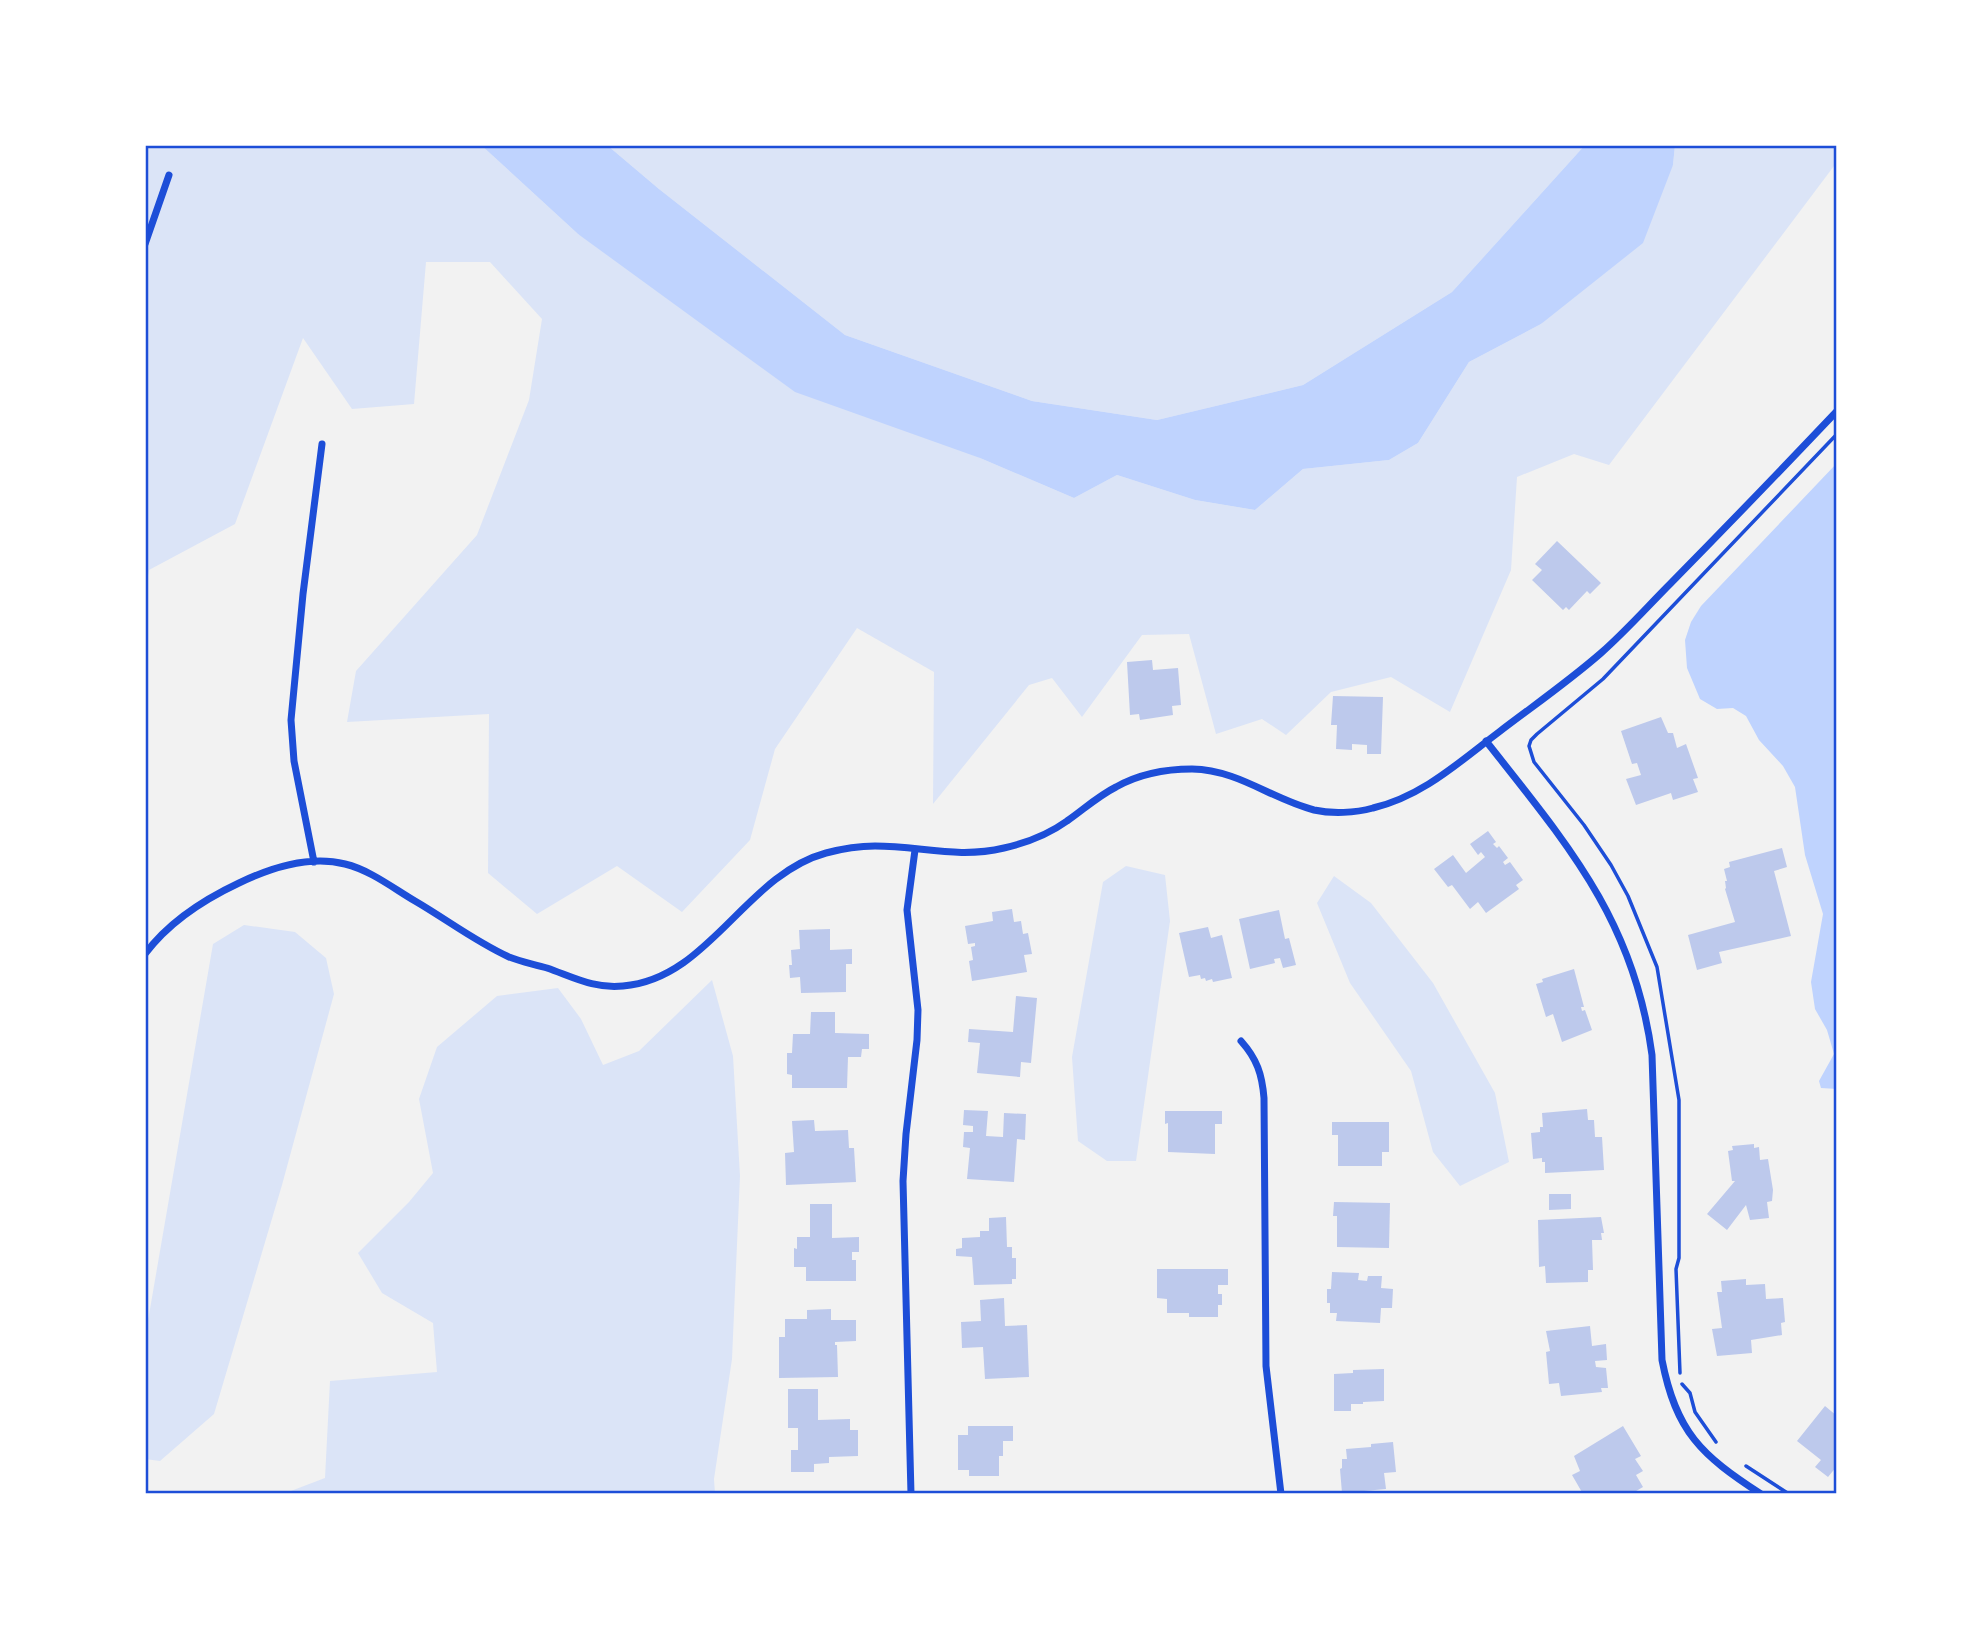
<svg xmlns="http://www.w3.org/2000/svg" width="1982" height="1639" viewBox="0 0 1982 1639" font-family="Merriweather,serif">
  <rect width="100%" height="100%" fill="#f2f2f2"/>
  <path fill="#dbe4f7" d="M145 145H481L578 234 980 458 1074 498 1117 475 1195 500 1255 510 1303 469 1389 460 1418 443 1469 362 1541 324 1673 165 1675 145H1837V162L1609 465 1574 454 1517 477 1511 570 1450 712 1391 677 1331 692 1286 735 1262 719 1216 734 1189 634 1142 635 1082 717 1052 678 1029 685 933 804 934 672 857 628 775 749 750 840 682 912 617 866 537 914 488 873 489 714 347 722 356 671 477 535 529 400 542 319 490 262H426L414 404 352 409 303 338 235 524 149 570 145 596Z
    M607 145H1585L1452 292 1303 385 1157 420 1032 401 845 335 659 189Z
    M1126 866 1165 875 1170 921 1136 1161H1107L1078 1141 1072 1057 1103 882Z
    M1334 876 1371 903 1433 983 1495 1093 1509 1162 1460 1186 1433 1152 1411 1071 1350 983 1317 903Z
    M244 925 295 932 326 958 334 994 282 1185 214 1414 160 1461 145 1459V1338L213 944Z
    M712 980 733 1056 740 1176 732 1359 714 1479 715 1494H283L325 1478 330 1381 437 1372 433 1323 382 1293 358 1253 409 1202 433 1173 419 1099 437 1047 497 996 558 988 581 1019 603 1065 639 1051Z"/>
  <path fill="#bfd3fe" d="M481 145H607L659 189 845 335 1032 401 1157 420 1303 385 1452 292 1585 145H1675L1673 165 1643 243 1541 324 1469 362 1418 443 1389 460 1303 469 1255 510 1195 500 1117 475 1074 498 980 458 795 392 578 234Z
    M1837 463V1089L1821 1088 1819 1081 1834 1054 1827 1030 1815 1009 1811 982 1823 914 1805 855 1795 787 1783 766 1759 740 1746 716 1733 708 1717 709 1700 699 1687 668 1685 640 1691 622 1701 606Z"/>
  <path fill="#bdc9ec" d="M1557 541 1601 583 1590 594 1587 591 1569 610 1566 607 1563 610 1532 580 1542 570 1535 564Z
    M1152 660 1153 670 1178 668 1181 705 1172 706 1173 715 1140 720 1139 714 1130 715 1127 662Z
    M1333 696 1383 697 1381 754H1367V745L1352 744V750L1336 749 1337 725H1331Z
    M1661 717 1668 733H1673L1677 748 1686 744 1698 778 1693 779 1698 792 1673 800 1671 793 1636 805 1626 779 1641 775 1637 763 1632 764 1621 731Z
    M1488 831 1496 842 1493 844 1497 848 1499 846 1508 858 1503 862 1505 865 1510 862 1523 880 1516 885 1519 889 1486 913 1478 902 1470 909 1452 885 1448 887 1434 869 1453 855 1466 873 1485 857 1481 852 1478 855 1470 844Z
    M1782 848 1787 867 1774 871 1791 936 1719 952 1722 963 1697 970 1688 935 1735 922 1725 889 1726 888 1725 881H1727L1724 869 1730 867 1729 862Z
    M1012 909 1014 922 1021 921 1023 934 1028 933 1032 954 1024 955 1027 972 972 981 969 961 973 960 971 947 975 946V943L968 944 965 926 993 921 992 912Z
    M1279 910 1285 939 1289 938 1296 965 1283 968 1280 958 1274 959 1275 963 1250 969 1239 919Z
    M1208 927 1211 938 1222 935 1232 978 1213 982 1212 979 1206 981 1205 978 1201 979 1200 975 1189 977 1179 933Z
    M830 929V950L852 949V964H846V992L801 993 800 977 790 978 789 965H792L791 950 800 949 799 930Z
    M1574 969 1584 1007H1581L1582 1011 1585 1010 1592 1030 1562 1042 1553 1014 1546 1017 1536 984 1543 982 1542 979Z
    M1016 996 1037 998 1031 1063 1021 1062 1020 1077 977 1073 980 1043 968 1042 969 1029 1013 1032Z
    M811 1012H835V1033L869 1034V1049H862L861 1057H848L847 1088H792V1075L787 1074V1053H792L793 1034H810Z
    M1587 1109 1588 1120H1594L1595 1137H1602L1604 1170 1545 1173V1162H1542V1158L1533 1159 1531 1133 1540 1132V1127H1543L1542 1113Z
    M964 1110 988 1111 986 1136 1003 1137 1004 1113 1026 1114 1025 1140 1017 1139 1014 1182 967 1179 970 1148 963 1147 964 1132H973V1126L963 1125Z
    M1165 1111H1222V1124H1215V1154L1168 1152V1123L1165 1124Z
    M814 1120 815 1131 848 1130 849 1148H854L856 1182 786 1185 785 1153 794 1152 792 1121Z
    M1332 1122H1389V1152H1382V1166H1338V1135H1332Z
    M1754 1144V1148L1759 1147 1760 1160 1768 1159 1773 1190 1772 1201 1767 1202 1769 1218 1750 1220 1746 1205 1727 1230 1707 1214 1735 1181H1732L1728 1151 1733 1150 1732 1146Z
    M1549 1194H1571V1209L1549 1210Z
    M1334 1202 1390 1203 1389 1248 1337 1247V1216H1333Z
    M810 1204H832V1238L859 1237V1252H852V1260H856V1281H806V1267H794V1248L797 1249V1237H810Z
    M1006 1217 1007 1247H1012V1258H1016V1279H1012V1284L974 1285 972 1257 956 1256V1249L962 1248V1238L980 1237V1231H989V1218Z
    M1601 1217 1604 1233H1601L1602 1240H1592L1593 1270H1588V1282L1546 1283 1545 1266 1539 1267 1538 1220Z
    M1157 1269H1228V1285H1218V1294H1222V1305H1218V1317H1189V1313H1167V1299L1157 1298Z
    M1332 1272 1359 1273 1358 1280 1367 1281 1368 1276H1382L1381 1288 1393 1289 1392 1308H1381L1380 1323 1336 1321 1337 1313H1330V1303H1327V1289H1331Z
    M1746 1279V1285L1765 1284 1766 1299 1783 1298 1785 1322 1781 1323 1782 1335 1751 1340 1752 1353 1717 1356 1712 1329 1722 1328 1717 1292H1722L1721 1281Z
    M1004 1298 1005 1326 1027 1325 1029 1377 985 1379 983 1347 962 1348 961 1322 981 1321 980 1300Z
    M831 1309V1320H856V1341L835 1342V1345H837L838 1377 779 1378V1337H785V1319H807V1310Z
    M1590 1326 1592 1346 1606 1344 1607 1360 1595 1361 1596 1367 1606 1368 1608 1388H1601L1602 1392 1561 1396 1559 1383 1549 1384 1546 1352 1550 1351 1546 1331Z
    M1384 1369V1401L1363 1402V1404H1351V1411H1334V1374L1353 1373V1370Z
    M788 1389H818V1420L850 1419V1430H858V1456L829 1457V1463L814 1464V1472H791V1450H798V1428H788Z
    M1825 1406 1837 1416V1466L1828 1477 1815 1467 1821 1460 1797 1441Z
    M968 1426H1013V1441H1003V1456H999V1476H969V1470H958V1435H968Z
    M1623 1426 1641 1456 1635 1459 1643 1471 1636 1475 1643 1487 1631 1494H1594L1593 1492 1583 1494 1572 1475 1580 1471 1574 1456Z
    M1393 1442 1396 1472 1384 1473 1386 1489 1342 1493 1340 1469 1342 1468V1459H1347L1346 1449 1371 1447V1444Z"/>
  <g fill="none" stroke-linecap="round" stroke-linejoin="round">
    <path stroke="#1d4ed8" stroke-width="3.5" d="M1680 1373 1676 1269 1679 1258V1100L1657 967 1628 896 1611 865 1584 825 1534 762 1529 746 1531 740 1537 734 1603 679 1837 434
      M1682 1384 1690 1393 1695 1412 1716 1442
      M1746 1466 1789 1494"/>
    <path stroke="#1d4ed8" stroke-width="7" d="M145 244 169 175
      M1486 741C1567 844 1634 920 1652 1055L1662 1360C1676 1432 1701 1455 1761 1494
      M314 862 294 761 291 720 303 594 322 444
      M145 954C168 923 205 899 239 883 270 868 310 855 345 864 370 870 393 888 415 901 446 919 476 942 509 957 521 962 534 964 547 968 573 977 594 989 623 986 709 979 745 875 826 853 841 849 860 846 875 846 921 846 957 859 1004 848 1026 843 1049 834 1067 821 1083 810 1098 796 1116 787 1139 774 1166 769 1192 769 1239 770 1271 799 1314 810 1332 814 1355 813 1373 808 1423 796 1459 762 1499 732 1533 706 1569 681 1601 653 1626 631 1648 606 1671 583 1727 526 1782 469 1837 411
      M1241 1041C1257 1059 1262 1074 1264 1098L1266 1366 1281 1494
      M911 1494 903 1181 906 1134 917 1040 918 1010 907 910 915 850"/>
  </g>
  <rect width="1982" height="1639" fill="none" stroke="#ffffff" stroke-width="294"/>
  <rect x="147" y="147" width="1688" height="1345" fill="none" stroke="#1d4ed8" stroke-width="2.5"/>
</svg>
